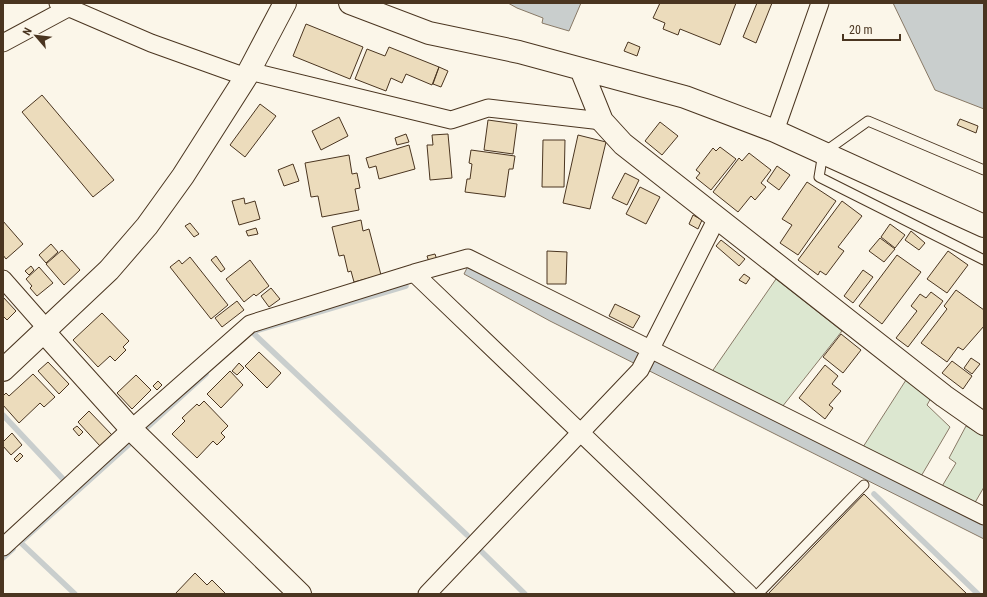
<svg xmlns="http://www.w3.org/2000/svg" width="987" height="597" viewBox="0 0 987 597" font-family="'Roboto Condensed',sans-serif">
  <rect width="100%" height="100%" fill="#fbf6e9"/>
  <path fill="#dce7d0" stroke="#887966" d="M776 279 842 331 782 407 711 373Z
    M906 380 931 398 927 405 950 427 920 478 863 447Z
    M966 426 984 436V487L973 506 941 488 956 463 949 458Z"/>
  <path fill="#c9cecd" stroke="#887966" d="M508 3H581L569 31 542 23 543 18 517 8Z
    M893 3H984V109L935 90Z
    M468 266 984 524V539L550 321 464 274Z"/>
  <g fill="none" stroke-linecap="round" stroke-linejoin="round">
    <path stroke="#c9cecd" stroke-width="5.5" d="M252 332 406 286
      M252 332 467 535
      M3 415 64 480
      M141 433 206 374
      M874 494 978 594
      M23 540 135 439
      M20 542 75 594
      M482 552 525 594
      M3 558 13 549"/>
  </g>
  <path fill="#ecdcbc" stroke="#4a3520" d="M660 3H736L720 45 680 29 678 35 663 29 665 23 653 18Z
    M757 3H772L756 43 743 37Z
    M306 24 363 47 350 79 293 56Z
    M628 42 640 47 637 56 624 51Z
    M389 47 439 67 432 85 406 74 402 83 391 78 386 91 355 79 367 49 385 56Z
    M439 67 448 71 441 87 433 84Z
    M42 95 114 180 93 197 22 112Z
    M260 104 276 116 245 157 230 145Z
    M339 117 348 136 321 150 312 131Z
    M960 119 978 126 976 133 957 125Z
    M488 120 517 124 513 154 484 150Z
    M660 122 678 136 662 155 645 141Z
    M406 134 409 142 397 145 395 138Z
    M448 134 452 178 430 180 427 145H433L432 135Z
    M578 135 606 142 590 209 563 203Z
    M543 140H565L564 187H542Z
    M409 145 415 169 379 179 376 166 369 168 366 158Z
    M720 147 736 159 711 190 696 178 700 173 696 170 713 148 716 151Z
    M471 150 515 156 513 169H509L505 197 465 192 467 179H470L472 164 469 163Z
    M749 153 771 170 761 183 766 187 755 200 751 196 738 212 713 192 739 158 742 161Z
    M349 155 352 174 357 173 360 188 355 189 359 210 322 217 318 196 311 197 305 163Z
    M293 164 299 181 284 186 278 170Z
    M777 166 790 175 779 190 767 181Z
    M625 173 639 180 627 205 612 198Z
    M807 182 836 201 798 255 780 243 792 225 782 219Z
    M640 187 660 197 646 224 626 214Z
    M244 198 245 204 255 201 260 219 239 225 232 201Z
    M842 201 862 216 838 247 844 251 826 275 820 271 818 275 798 260Z
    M693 215 702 220 698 229 689 224Z
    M361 220 363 231 369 229 381 275 354 282 351 271 348 272 344 255 339 256 332 227Z
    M3 221 23 244 6 259 3 255Z
    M190 223 199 234 194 237 185 226Z
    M890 224 905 235 895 248 881 237Z
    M256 228 258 234 248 236 246 231Z
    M911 231 925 243 919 250 905 240Z
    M880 238 895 249 884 262 869 251Z
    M721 240 745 259 739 266 716 246Z
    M51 244 58 252 46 263 39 255Z
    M62 250 80 270 64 285 46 264Z
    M547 251 567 252 566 284H547Z
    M948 251 968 265 947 293 927 279Z
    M435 254 437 260 429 262 427 256Z
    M897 255 921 272 882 324 859 306Z
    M216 256 225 269 221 272 211 260Z
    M190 257 228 305 211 319 170 267 179 260 182 264Z
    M250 260 269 286 256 296 254 294 244 302 226 279Z
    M31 266 34 270 29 275 25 271Z
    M39 267 53 283 37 296 30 288 32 286 26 279Z
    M863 270 873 277 853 303 844 296Z
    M744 274 750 278 746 284 739 280Z
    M271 288 280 299 269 307 261 296Z
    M956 290 984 310V326L963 350 958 347 947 362 921 343 947 309 944 306Z
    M931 292 943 301 908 347 896 338 917 311 911 306 920 294 926 298Z
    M3 297 16 311 7 320 3 316Z
    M237 301 244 310 222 327 215 318Z
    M615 304 640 316 633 328 609 316Z
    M102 313 129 341 123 347 126 350 115 361 110 356 98 367 73 340Z
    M841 334 861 350 843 373 823 357Z
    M259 352 281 373 267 388 245 366Z
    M971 358 980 364 972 374 964 368Z
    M952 361 972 376 963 389 942 373Z
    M48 362 69 384 59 394 38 371Z
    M239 363 244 368 237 375 232 371Z
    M825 365 838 376 832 384 841 391 829 405 833 408 825 419 799 398Z
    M230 371 243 385 221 408 207 394Z
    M33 374 55 397 44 407 40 403 19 423 3 405V396L6 393 9 396Z
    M136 375 151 390 132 409 117 393Z
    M158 381 162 385 157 390 153 386Z
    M204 401 228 426 221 433 225 437 217 445 213 441 197 458 172 434 185 421 182 418 197 404 199 406Z
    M89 411 112 435 100 446 78 422Z
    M77 426 83 432 79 436 73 429Z
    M12 433 22 445 11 455 3 446V442Z
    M20 453 23 456 17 462 14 459Z
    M864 494 967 594H768Z
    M195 573 207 585 212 580 226 594H175Z"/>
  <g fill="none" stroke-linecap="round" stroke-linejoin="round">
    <g stroke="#4a3520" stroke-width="11">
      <path id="lane" d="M984 170 868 121 823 153 819 177 984 260
        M758 594 864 485"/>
    </g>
    <g stroke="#4a3520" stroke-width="19">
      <path id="street" d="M58 3 151 43 246 77
        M3 43 68 8
        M249 71 451 120 488 108 602 121
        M775 131 820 3
        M414 273 749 594
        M3 279 47 329
        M3 547 131 429 250 324 414 273 468 258 984 516
        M427 594 640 370 717 218"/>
    </g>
    <g stroke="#4a3520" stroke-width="24">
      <path id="secondary" d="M350 3 429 33 519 52 685 97 775 131 984 226
        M581 69 602 121 623 144 944 396 984 424
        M44 332 134 432 300 594
        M3 370 109 270 147 226 183 176 246 77 285 3"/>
    </g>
    <use href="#lane" stroke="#fbf6e9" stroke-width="9"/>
    <use href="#street" stroke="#fbf6e9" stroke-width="17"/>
    <use href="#secondary" stroke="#fbf6e9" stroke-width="22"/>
  </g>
  <rect width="987" height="597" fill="none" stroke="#4a3520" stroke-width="8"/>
  <g transform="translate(36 36) rotate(298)" stroke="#fbf6e9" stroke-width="3" paint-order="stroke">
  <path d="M0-3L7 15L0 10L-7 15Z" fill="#4a3520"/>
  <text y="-6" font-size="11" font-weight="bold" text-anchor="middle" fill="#4a3520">N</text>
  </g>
  <path d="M843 34v6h57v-6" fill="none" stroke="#4a3520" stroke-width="2"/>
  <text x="849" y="34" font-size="12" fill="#4a3520" stroke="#fbf6e9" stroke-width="3" paint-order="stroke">20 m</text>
</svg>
